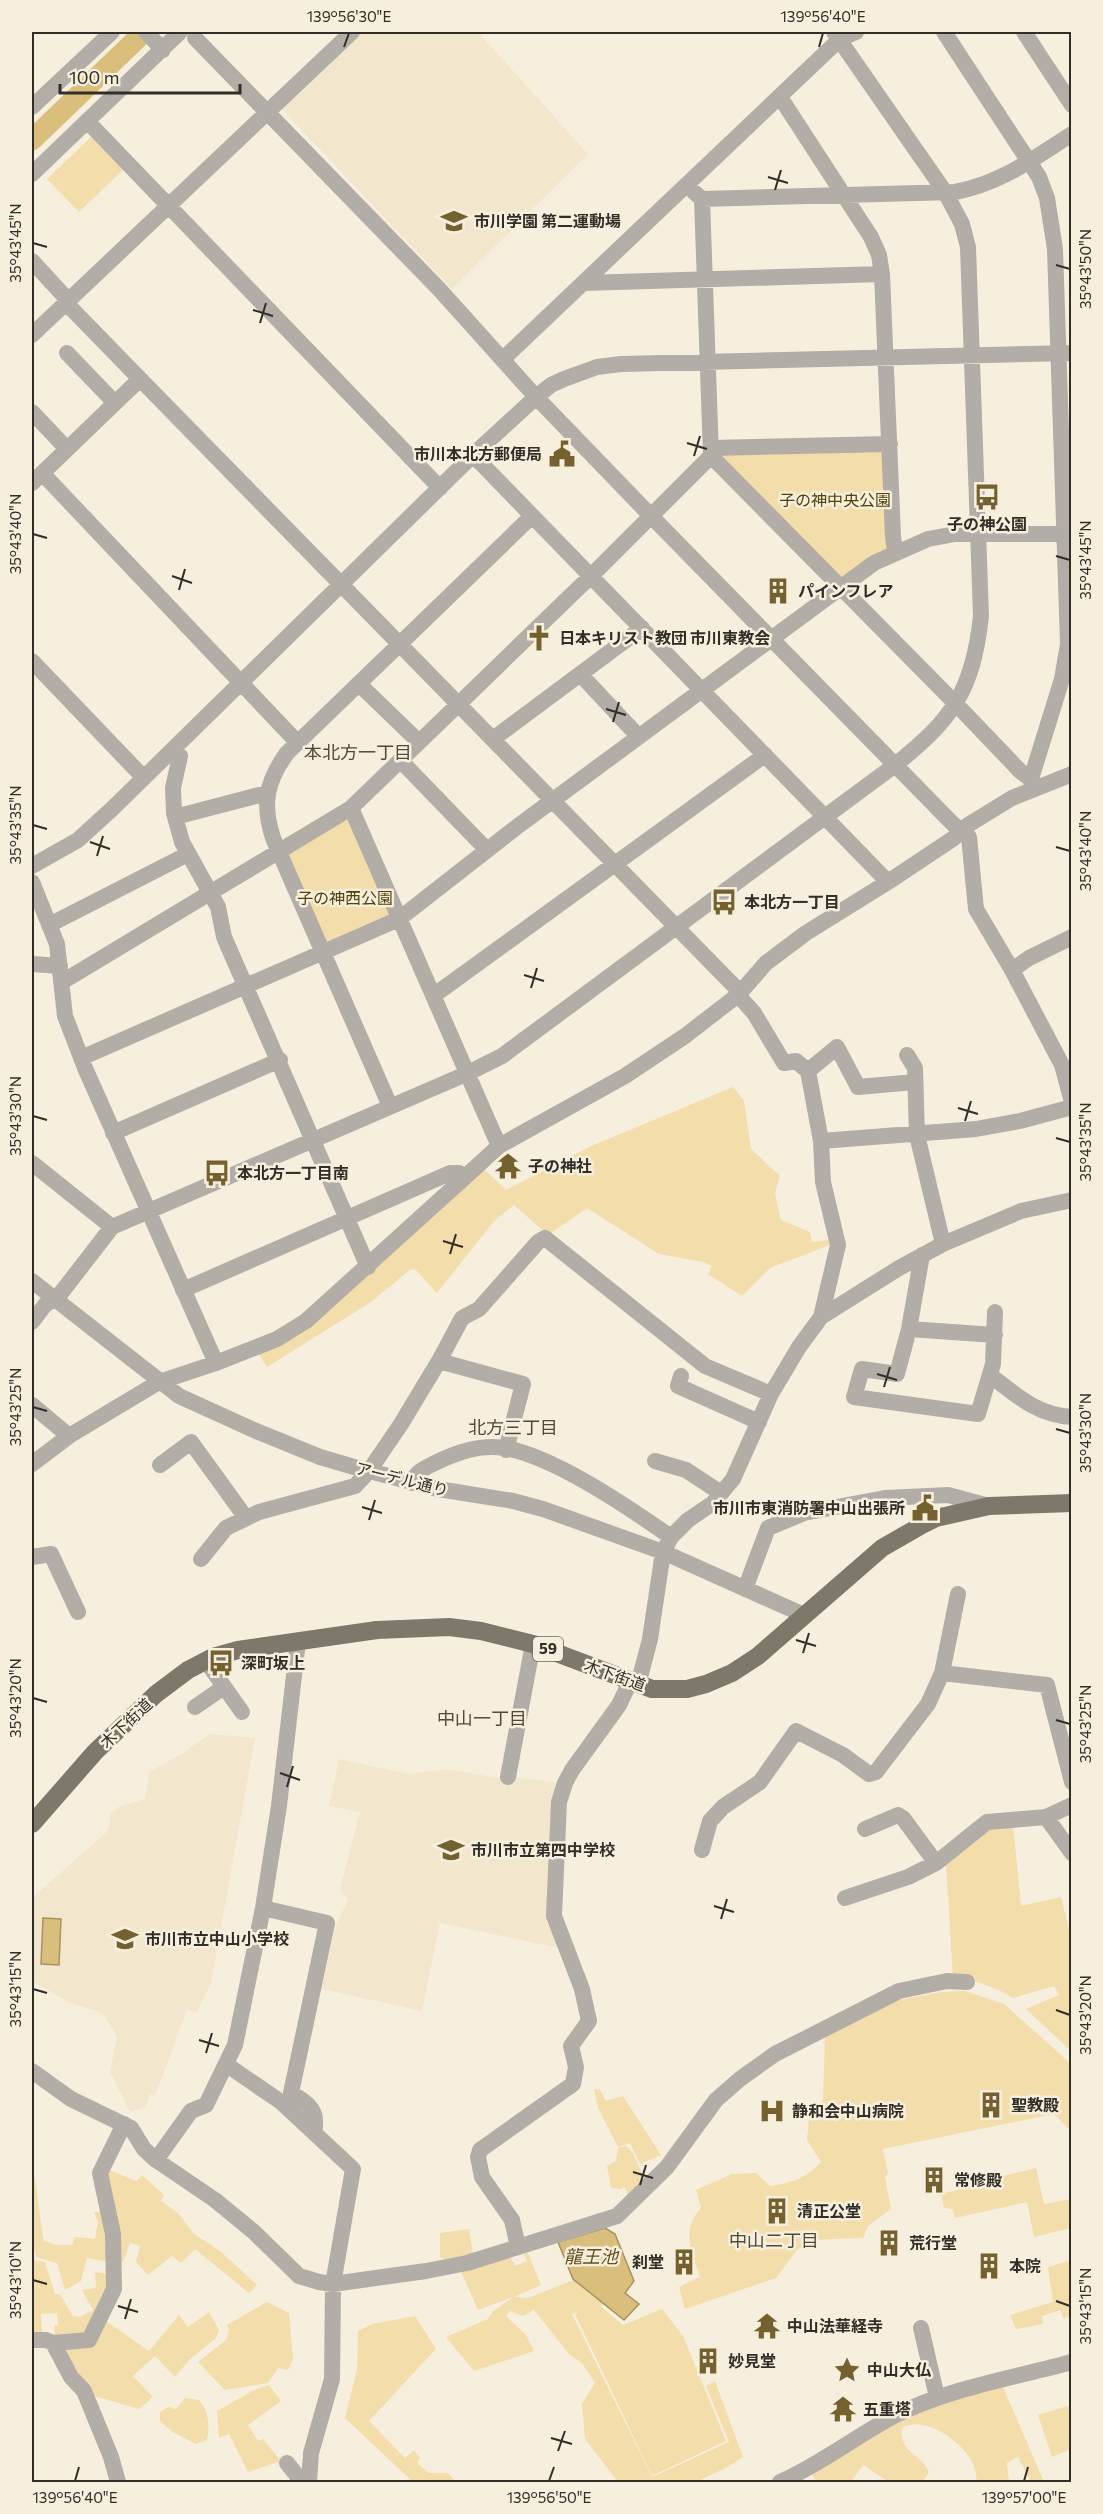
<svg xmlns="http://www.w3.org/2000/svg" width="1103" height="2514" viewBox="0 0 1103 2514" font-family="Commissioner,'Noto Sans JP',sans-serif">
  <rect width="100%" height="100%" fill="#f7efdd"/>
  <path fill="#f2e7cd" d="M361 32H478L588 154 452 289 281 108Z
    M211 1734 255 1738 211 1983 196 2013 187 2010 155 2096 150 2094 146 2107 130 2112 110 2072 117 2036 102 2013 70 2003 32 1981V1898L109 1830 111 1813 120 1806 145 1799 149 1772 189 1750V1748Z
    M339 1759 409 1774 446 1769 510 1780 515 1777 559 1783 555 1794 564 1949 440 1923 422 2011 322 1989 334 1931 348 1899 340 1889 360 1812 329 1806Z"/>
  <path fill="#f2ddab" d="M91 137 123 170 79 212 47 179Z
    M878 449 883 454 890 547 841 580 717 454Z
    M343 820 351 821 395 917 328 946 288 857 291 849Z
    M733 1087 744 1101 751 1149 780 1176 775 1194 781 1220 810 1232 812 1242 829 1240 832 1244 770 1268 742 1296 708 1274 712 1266 703 1262 659 1254 587 1208 548 1235 514 1205 494 1221 437 1293 416 1270 411 1269 371 1302 267 1367 259 1354 483 1168 506 1190 589 1147Z
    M1013 1824 1021 1906 1061 1897 1071 1938V2051L1026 2009 1059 1995 1054 1986 1013 1998C993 1986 976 1980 953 1978L946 1862 988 1826Z
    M965 1991 1004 2004 1071 2064V2131L1054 2114 883 2149 888 2173 885 2177 891 2209 868 2226 863 2238 811 2240 797 2250 776 2278 685 2309 679 2287 700 2277C692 2252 680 2231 701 2208L696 2190 732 2174 756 2173 770 2186C792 2183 806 2178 821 2162L807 2140 809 2119 823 2100 825 2035 889 2002 941 1992Z
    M594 2089 600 2090 606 2101 623 2096 661 2155 640 2164 630 2143 618 2147 598 2108Z
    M626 2146 633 2153 646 2182 630 2199 624 2186 622 2189 611 2188 607 2166 616 2161 618 2148Z
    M32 2164C38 2190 39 2216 44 2241L57 2245H72L75 2237 95 2239 98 2222 94 2212H103L110 2262 87 2258 81 2281 65 2290 57 2263 36 2257 32 2240Z
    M1036 2168 1044 2204 1071 2199V2228L1034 2237 1027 2202 955 2218 952 2209 944 2208 941 2194 985 2183V2180Z
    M107 2169 136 2181 142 2175 164 2195 161 2201 178 2213 194 2234 220 2251 257 2285 249 2293 195 2249 181 2263 172 2256 148 2275 136 2262 140 2246 130 2243 123 2262 119 2260Z
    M469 2229 473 2254 445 2259 440 2257V2233Z
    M528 2253 541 2285 514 2297 528 2298 591 2273 613 2299 600 2306 623 2325 662 2309 683 2336 726 2441 652 2476 575 2314 580 2311 572 2314 652 2477 729 2442 706 2386 715 2381 743 2457 728 2467 696 2482H618L585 2439 582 2404 595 2383 582 2363 570 2355 534 2310 523 2316 510 2311 506 2316 526 2335 534 2351 474 2371 446 2337 488 2319 492 2312 513 2297 478 2310 460 2269 509 2254 515 2266 527 2261 524 2254Z
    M32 2260 45 2262 55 2294H60L73 2316 80 2317 93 2310 82 2290 96 2288 95 2272 108 2274 110 2288 85 2336H55L54 2325H58L57 2313 41 2314 42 2335 33 2336Z
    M1071 2260V2317L1063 2318 1061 2310 1042 2316 1043 2324 1016 2329 1010 2315 1053 2302 1048 2267Z
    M267 2302 289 2313 293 2359 288 2370 278 2368 268 2383 225 2390 198 2362 226 2340 229 2330 227 2325Z
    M209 2312 219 2330 216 2338 190 2359 175 2377 155 2356 133 2376 153 2397 139 2409 94 2396 61 2346 92 2343 103 2319 149 2351 179 2315 188 2327Z
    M415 2316 436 2349 369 2421 405 2458 414 2450 420 2458 417 2463 429 2473H448L456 2482H413L345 2418 357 2370 358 2331 372 2324Z
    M269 2385 281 2401 248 2425 258 2441 263 2439 281 2461 248 2472 229 2434 219 2438 217 2411 254 2390Z
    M1003 2387 1044 2482H1031L1018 2457 1007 2463 1009 2482H977C976 2477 976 2469 973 2464 964 2443 925 2414 902 2428 898 2452 922 2454 929 2472L923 2482H889L863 2465 851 2482H817L812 2475 877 2432 941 2402Z
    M185 2398 199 2400C209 2411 210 2426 207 2440L196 2444 171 2431 160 2421V2412L168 2407 176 2409Z
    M1071 2405V2449L1052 2457 1038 2415Z"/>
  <path fill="#dabe7b" stroke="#a79362" stroke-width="1.5" d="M43 1918 61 1919 59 1965 41 1964Z
    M605 2228 615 2234 634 2281 625 2293 639 2304 624 2320 573 2279 558 2242Z"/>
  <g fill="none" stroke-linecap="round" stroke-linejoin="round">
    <path stroke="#dabe7b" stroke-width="21" d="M32 140 144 32"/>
    <path stroke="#b2aea7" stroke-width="16" d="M146 32 163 50
      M944 32 1039 177 1047 198 1055 249 1068 644 1062 679 1031 779 1032 789
      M1024 32 1072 105
      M195 38 439 289 536 397 651 516 953 824 969 837 976 909 1012 970 1062 1065 1072 1102
      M780 97 871 237 879 255 882 274 893 536 895 552
      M32 107 112 32
      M87 121 440 488
      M32 174 180 32
      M694 192 702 199 955 192C1000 184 1034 158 1072 134
      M702 199 711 456 956 704 1021 772 1031 779
      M32 261 66 298V303L140 379 740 992
      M584 283 882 274
      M32 335 352 32
      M67 353 115 403
      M503 359 840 39 856 32
      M32 412 67 449
      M711 448 890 444
      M473 455 888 882
      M42 473 298 743
      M32 483 140 379
      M32 661 144 778
      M580 674 639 737
      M359 684 419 742
      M493 739 642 628
      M174 750 180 756 173 788 174 813 182 842 218 907 224 937 368 1267
      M400 760 487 850
      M351 808 499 1146
      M175 817 267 793
      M32 866 78 840 113 808 473 455 536 397 551 385 564 379 597 367 621 364 1072 353
      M32 882 57 944 65 1016 85 1068 216 1363
      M49 925 188 854
      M32 964 60 966
      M1012 970 1029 958 1072 937
      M62 982 351 808 591 576 711 456
      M738 995 754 1013 784 1063 796 1061 808 1071 821 1141 823 1182 838 1245 821 1317
      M433 996 765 755
      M907 1055 915 1068 917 1135 943 1244
      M81 1058 399 919 518 826 874 563 928 539 955 534H1072
      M808 1071 837 1047 858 1087 915 1082
      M390 1106 273 838C262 804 266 782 287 753L532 516
      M113 1133 280 1060
      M821 1141 976 1129 1020 1121 1072 1107
      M32 1163 112 1227
      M922 1255 909 1329 897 1374 862 1369 854 1397 978 1414 993 1364 995 1312
      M32 1281 179 1396 256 1431 320 1457 354 1467 438 1489 513 1501 543 1509 663 1552 804 1615
      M183 1290 450 1173H459L464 1178 499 1146 625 1076 685 1036 738 995 766 963 806 933 888 882 954 838 968 825 1012 798 1072 774
      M32 1322 45 1305 61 1293 112 1227 466 1074 502 1056 895 765C953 719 973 690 981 616L968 247 962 224 945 192 834 32
      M909 1329 995 1335
      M439 1361 523 1384 506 1450
      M990 1375C1016 1395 1037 1415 1072 1417
      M681 1376 678 1386 759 1422
      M32 1405 69 1436
      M655 1461 686 1470 721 1493
      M32 1464 69 1436 159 1382 216 1363 277 1339 306 1321 464 1178
      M160 1465 191 1442 246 1518
      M412 1483C416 1470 428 1467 439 1461 456 1453 473 1447 492 1447 540 1446 631 1509 671 1537
      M32 1557 51 1554 78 1612
      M201 1559 226 1528 259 1512 355 1486 369 1471 401 1424 439 1361 462 1318 479 1309 538 1242 545 1238 705 1366 771 1394
      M745 1589 768 1528 804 1513 885 1498 948 1495 989 1506
      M206 1661 242 1712
      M942 1673 1047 1685 1072 1782
      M638 1685 650 1639 663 1552 671 1537 688 1520 713 1503 733 1479 771 1394 799 1347 821 1317 899 1268 943 1244 1021 1211 1072 1200
      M195 1707 224 1687
      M508 1777 533 1644
      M1046 1817 1072 1853
      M865 1829 898 1815 903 1818 936 1863
      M702 1850 710 1821 723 1807 760 1782 796 1731 843 1755 869 1774 876 1772 928 1704 942 1673 958 1594
      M845 1898 908 1877 936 1863 987 1822 1046 1817 1072 1805
      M263 1908 327 1923 291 2093C309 2104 319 2110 314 2133
      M227 2065 281 2102 353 2169 333 2284 332 2379 311 2453 309 2482
      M32 2071 71 2099 131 2128 144 2149 156 2160 215 2200 254 2232 299 2276 319 2282 333 2284 426 2271 467 2263 617 2216 667 2167 716 2100 740 2079 775 2054 899 1991 947 1981 967 1982
      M156 2160 191 2111 206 2105 235 2045 263 1908 279 1806 298 1641
      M518 2247 512 2220 482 2177 478 2157 480 2150 573 2084 576 2067 571 2046 589 2021 582 1989 554 1916 559 1802 565 1783 572 1770 619 1705 630 1682
      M921 2328 937 2397
      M32 2340H46L53 2343 71 2377 84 2391 111 2457 118 2482
      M53 2343 89 2340 114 2289 113 2234 100 2173 124 2124
      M287 2463 302 2482
      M780 2482C821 2464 856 2436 896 2415 950 2388 1013 2378 1072 2362"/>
    <path stroke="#7e786a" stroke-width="18" d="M32 1824 95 1752 156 1694 188 1670 213 1657 238 1650 377 1630 449 1627 481 1631 533 1644 652 1689H687L706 1684 732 1673 758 1656 882 1548 922 1525 936 1518 989 1506 1072 1503"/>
  </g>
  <path fill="none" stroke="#312e27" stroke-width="2" d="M344 47 349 33M819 47 823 33M768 177 788 183M775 190 781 170M33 243 47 247M1056 265 1070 269M253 310 273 316M260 323 266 303M687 443 707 449M694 456 700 436M33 534 47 538M1056 556 1070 560M172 576 192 583M179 590 185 569M606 709 626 715M613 722 619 702M33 825 47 829M90 842 110 849M1056 847 1070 851M97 856 103 836M524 975 544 981M531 988 537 968M958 1108 978 1114M33 1116 47 1120M965 1121 971 1101M1056 1138 1070 1142M443 1241 463 1247M450 1254 456 1234M877 1374 897 1380M884 1387 890 1367M33 1407 47 1411M1056 1429 1070 1433M362 1507 382 1513M369 1520 375 1500M796 1640 816 1646M803 1653 809 1633M33 1698 47 1702M1056 1720 1070 1724M280 1773 300 1780M287 1787 293 1766M714 1906 734 1912M721 1919 727 1899M33 1989 47 1993M1056 2010 1070 2015M199 2040 219 2046M206 2053 212 2033M633 2172 653 2178M640 2185 646 2165M33 2280 47 2284M1056 2301 1070 2306M118 2306 138 2312M125 2319 131 2299M551 2438 572 2444M558 2451 565 2431M75 2481 79 2467M549 2481 554 2467M1024 2481 1028 2467"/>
  <defs>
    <g id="school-bare" transform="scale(2.07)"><path d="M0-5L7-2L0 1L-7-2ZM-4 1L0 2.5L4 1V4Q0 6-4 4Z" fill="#74612f" stroke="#f7efdd" stroke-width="2.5" paint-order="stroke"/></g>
    <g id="civic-bare" transform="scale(2.07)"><path d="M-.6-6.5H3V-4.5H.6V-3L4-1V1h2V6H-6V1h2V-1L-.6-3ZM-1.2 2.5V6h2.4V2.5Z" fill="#74612f" stroke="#f7efdd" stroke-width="2.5" paint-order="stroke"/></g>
    <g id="bus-bare" transform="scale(2.07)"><path d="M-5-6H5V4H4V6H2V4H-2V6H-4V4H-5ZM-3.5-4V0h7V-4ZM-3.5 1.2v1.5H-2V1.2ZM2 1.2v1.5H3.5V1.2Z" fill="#74612f" stroke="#f7efdd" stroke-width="2.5" paint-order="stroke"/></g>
    <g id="building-bare" transform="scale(2.07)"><path d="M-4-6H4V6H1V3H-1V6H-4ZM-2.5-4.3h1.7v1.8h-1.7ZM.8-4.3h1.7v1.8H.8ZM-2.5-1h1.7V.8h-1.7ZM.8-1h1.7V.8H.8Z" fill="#74612f" stroke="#f7efdd" stroke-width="2.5" paint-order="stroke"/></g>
    <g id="church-bare" transform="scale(2.07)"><path d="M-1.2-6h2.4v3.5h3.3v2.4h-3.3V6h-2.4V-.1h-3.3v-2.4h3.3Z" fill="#74612f" stroke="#f7efdd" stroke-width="2.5" paint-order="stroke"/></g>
    <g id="temple-bare" transform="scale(2.07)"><path d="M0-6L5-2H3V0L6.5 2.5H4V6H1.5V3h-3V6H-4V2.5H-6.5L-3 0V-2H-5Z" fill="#74612f" stroke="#f7efdd" stroke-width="2.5" paint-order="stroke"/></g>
    <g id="hospital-bare" transform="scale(2.07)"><path d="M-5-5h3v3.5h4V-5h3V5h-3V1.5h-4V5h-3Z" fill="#74612f" stroke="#f7efdd" stroke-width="2.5" paint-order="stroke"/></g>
    <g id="sight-bare" transform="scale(2.07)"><path d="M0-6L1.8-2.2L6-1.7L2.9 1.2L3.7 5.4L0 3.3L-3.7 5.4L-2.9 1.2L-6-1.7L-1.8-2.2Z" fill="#74612f" stroke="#f7efdd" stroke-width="2.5" paint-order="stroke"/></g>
  </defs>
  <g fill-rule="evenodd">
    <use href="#school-bare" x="454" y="221"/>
    <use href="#civic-bare" x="562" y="454"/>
    <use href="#bus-bare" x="987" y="497"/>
    <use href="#building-bare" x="778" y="591"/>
    <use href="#church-bare" x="539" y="638"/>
    <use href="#bus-bare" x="724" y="902"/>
    <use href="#temple-bare" x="508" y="1166"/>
    <use href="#bus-bare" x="217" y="1173"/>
    <use href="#civic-bare" x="925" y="1508"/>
    <use href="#bus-bare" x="221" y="1663"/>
    <use href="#school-bare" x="451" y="1850"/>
    <use href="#school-bare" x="125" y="1939"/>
    <use href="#building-bare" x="991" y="2105"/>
    <use href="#hospital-bare" x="772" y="2111"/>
    <use href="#building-bare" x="934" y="2180"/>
    <use href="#building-bare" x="777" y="2211"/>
    <use href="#building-bare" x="889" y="2243"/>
    <use href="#building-bare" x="684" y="2262"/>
    <use href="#building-bare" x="989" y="2266"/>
    <use href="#temple-bare" x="767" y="2326"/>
    <use href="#building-bare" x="708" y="2361"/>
    <use href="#sight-bare" x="847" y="2370"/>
    <use href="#temple-bare" x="843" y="2409"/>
  </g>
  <g text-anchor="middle" stroke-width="5" stroke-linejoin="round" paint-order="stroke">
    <rect fill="#f7efdd" stroke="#6c685e" stroke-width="1.5" x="533" y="1637" width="30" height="24" rx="4.5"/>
    <g font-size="15" font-weight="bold" fill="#312e27">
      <text x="548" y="1654">59</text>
    </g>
    <g font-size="16" font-weight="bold" fill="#312e27" stroke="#f7efdd" text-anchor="start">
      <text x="474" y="227">市川学園 第二運動場</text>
      <text x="542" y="460" text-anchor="end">市川本北方郵便局</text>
      <text x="987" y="530" text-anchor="middle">子の神公園</text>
      <text x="798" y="597">パインフレア</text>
      <text x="559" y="644">日本キリスト教団 市川東教会</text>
      <text x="744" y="908">本北方一丁目</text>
      <text x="528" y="1172">子の神社</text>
      <text x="237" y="1179">本北方一丁目南</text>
      <text x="905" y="1514" text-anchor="end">市川市東消防署中山出張所</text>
      <text x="241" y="1669">深町坂上</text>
      <text x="471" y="1856">市川市立第四中学校</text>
      <text x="145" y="1945">市川市立中山小学校</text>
      <text x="1011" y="2111">聖教殿</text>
      <text x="792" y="2117">静和会中山病院</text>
      <text x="954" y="2186">常修殿</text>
      <text x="797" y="2217">清正公堂</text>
      <text x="909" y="2249">荒行堂</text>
      <text x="664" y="2268" text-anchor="end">刹堂</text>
      <text x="1009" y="2272">本院</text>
      <text x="787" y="2332">中山法華経寺</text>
      <text x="728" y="2367">妙見堂</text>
      <text x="867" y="2376">中山大仏</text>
      <text x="863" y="2415">五重塔</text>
    </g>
    <g font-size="16" fill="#54410a" stroke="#f7efdd">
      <text x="835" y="506">子の神中央公園</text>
      <text x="345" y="904">子の神西公園</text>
    </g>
    <g font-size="16" fill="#312e27" stroke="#f7efdd">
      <text transform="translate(402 1479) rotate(14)" y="6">アーデル通り</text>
      <text transform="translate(615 1675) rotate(20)" y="6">木下街道</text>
      <text transform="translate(126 1723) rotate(-43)" y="6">木下街道</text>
    </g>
    <g font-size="18" fill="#514a3b" stroke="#f7efdd">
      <text x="358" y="759">本北方一丁目</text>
      <text x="513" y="1434">北方三丁目</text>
      <text x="482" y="1725">中山一丁目</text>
      <text x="774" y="2247">中山二丁目</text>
    </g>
    <g font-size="18" font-style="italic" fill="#624f1c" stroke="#f7efdd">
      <text x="591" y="2263">龍王池</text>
    </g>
  </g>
  <rect width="1103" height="2514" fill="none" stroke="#f7efdd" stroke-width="66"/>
  <path d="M60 84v9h180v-9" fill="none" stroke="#312e27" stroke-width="3"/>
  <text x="69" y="84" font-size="18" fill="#312e27" stroke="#f7efdd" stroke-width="4.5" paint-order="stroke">100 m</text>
  <rect x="33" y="33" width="1037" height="2448" fill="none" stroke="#312e27" stroke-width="2"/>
  <g font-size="15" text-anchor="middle" fill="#312e27">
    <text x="349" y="22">139°56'30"E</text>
    <text x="823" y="22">139°56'40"E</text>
    <text transform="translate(16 243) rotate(-90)" y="5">35°43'45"N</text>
    <text transform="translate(1086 269) rotate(-90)" y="5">35°43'50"N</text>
    <text transform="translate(16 534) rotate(-90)" y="5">35°43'40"N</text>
    <text transform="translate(1086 560) rotate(-90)" y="5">35°43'45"N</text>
    <text transform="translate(16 825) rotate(-90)" y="5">35°43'35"N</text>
    <text transform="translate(1086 851) rotate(-90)" y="5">35°43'40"N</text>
    <text transform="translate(16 1116) rotate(-90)" y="5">35°43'30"N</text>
    <text transform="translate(1086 1142) rotate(-90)" y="5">35°43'35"N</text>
    <text transform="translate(16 1407) rotate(-90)" y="5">35°43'25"N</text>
    <text transform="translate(1086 1433) rotate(-90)" y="5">35°43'30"N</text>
    <text transform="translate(16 1698) rotate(-90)" y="5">35°43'20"N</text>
    <text transform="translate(1086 1724) rotate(-90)" y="5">35°43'25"N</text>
    <text transform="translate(16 1989) rotate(-90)" y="5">35°43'15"N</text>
    <text transform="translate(1086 2015) rotate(-90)" y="5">35°43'20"N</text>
    <text transform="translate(16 2280) rotate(-90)" y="5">35°43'10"N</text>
    <text transform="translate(1086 2306) rotate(-90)" y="5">35°43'15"N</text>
    <text x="75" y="2503">139°56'40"E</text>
    <text x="549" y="2503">139°56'50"E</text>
    <text x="1024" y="2503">139°57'00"E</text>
  </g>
</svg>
